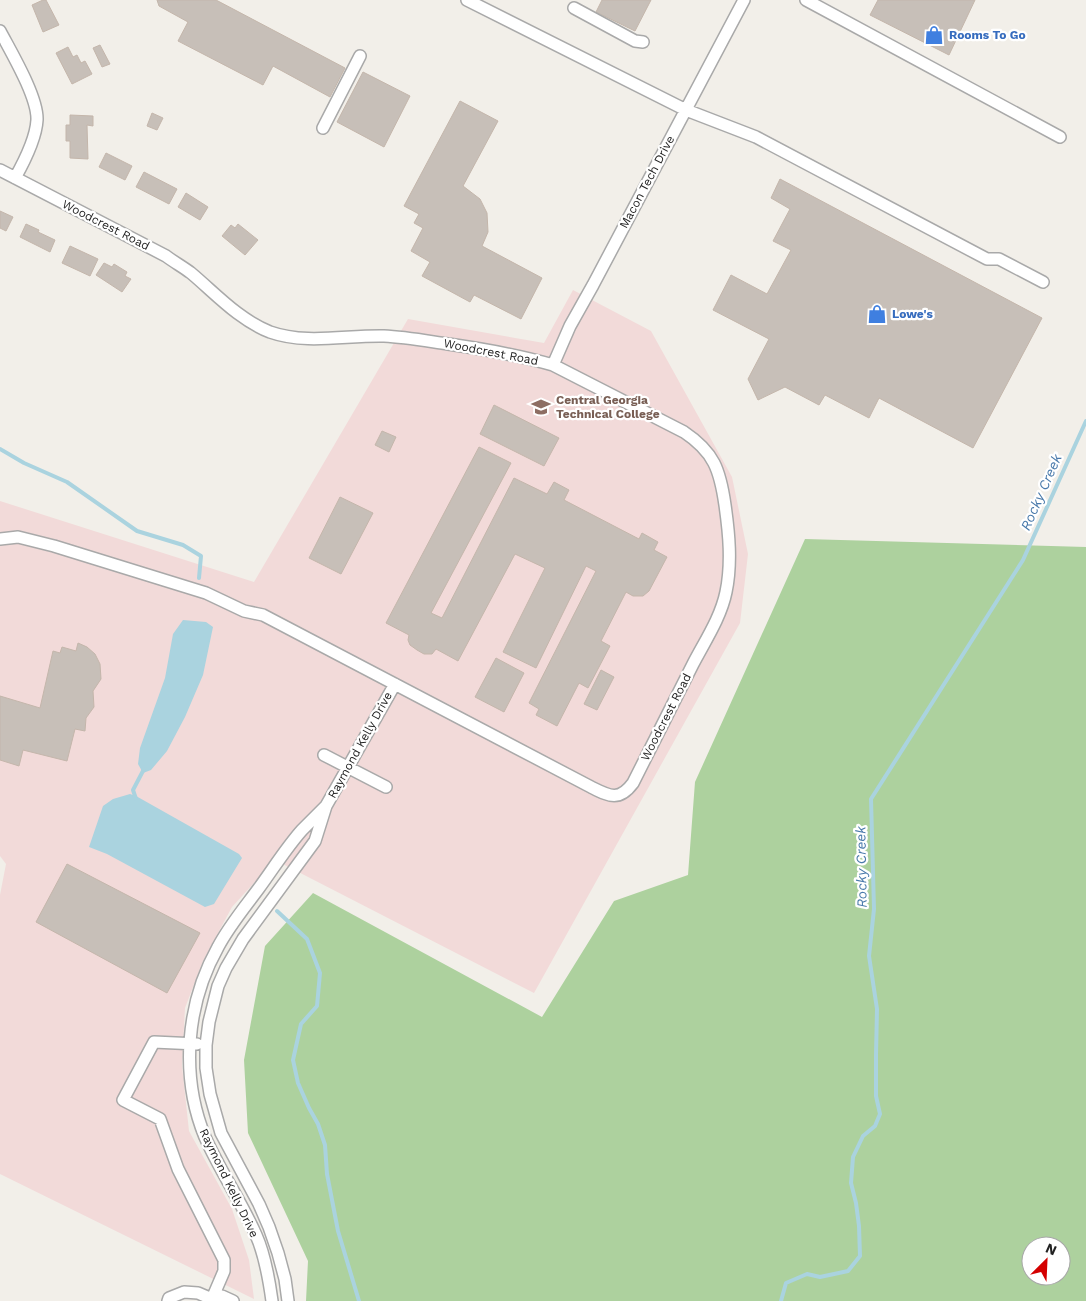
<svg xmlns="http://www.w3.org/2000/svg" width="1086" height="1301" viewBox="0 0 1086 1301" font-family="'Work Sans',sans-serif">
  <rect width="100%" height="100%" fill="#f2efe9"/>
  <path fill="#f2dad9" d="M573 290 651 331 732 477 748 554 740 623 534 993 275 860 232 907 203 961 185 1008 182 1066 189 1131 232 1209 249 1260 254 1299 0 1174V895L6 864 0 856V501L254 582 408 319 544 343Z"/>
  <path fill="#add19e" fill-rule="evenodd" d="M805 539 1086 547V1301H306L308 1261 248 1133 244 1060 265 946 313 893 542 1017 614 901 688 875 695 782ZM1031 1246H1061V1276H1031Z"/>
  <path fill="#aad3df" d="M183 620 206 622 213 627 203 675 185 717 167 751 151 770 143 773 138 764 140 748 165 678 173 634Z
    M130 794 136 796 239 854 242 858 214 904 205 907 107 854 89 847 103 806 113 799Z"/>
  <g fill="none" stroke-linecap="round" stroke-linejoin="round">
    <path stroke="#aad3df" stroke-width="4" d="M0 449 24 463 67 482 137 531 183 545 201 556 199 578
      M136 799 133 790 144 769
      M277 911 307 939 320 973 317 1006 301 1024 293 1060 298 1083 309 1108 318 1124 325 1145 327 1174 338 1231 359 1301
      M781 1301 786 1283 807 1274 820 1277 848 1271 860 1256 859 1226 856 1203 851 1183 853 1157 863 1136 875 1126 880 1114 876 1096V1055L877 1009 869 956 874 909 871 799 1023 560 1086 421"/>
  </g>
  <path fill="#c7bfb8" stroke="#c4b6ab" d="M43 0H46L59 25 43 32 32 5Z
    M157 0H216L345 68 330 97 273 66 263 85 178 41 188 22 159 6Z
    M602 0H651L635 31 596 12Z
    M878 0H975L949 55 870 15Z
    M100 45 110 64 102 67 93 48Z
    M68 47 73 57 77 55 81 63 85 61 92 74 72 84 56 53Z
    M363 72 410 96 384 147 337 122Z
    M460 101 498 121 463 186 480 199 487 213 488 232 482 246 542 278 521 319 474 295 470 302 422 276 430 262 411 251 423 228 414 223 419 214 404 206Z
    M152 113 163 118 157 130 147 126Z
    M70 115 93 116V126L87 125 88 159 70 158V141H66V125H70Z
    M106 153 132 166 125 180 99 167Z
    M144 172 177 189 169 204 136 187Z
    M780 179 1042 318 973 448 879 398 869 418 825 395 819 405 785 387 758 400 748 379 769 339 713 310 731 275 767 294 791 250 773 241 790 209 771 198Z
    M186 193 208 207 200 220 178 207Z
    M0 211 13 217 6 231 0 228Z
    M26 224 39 230 38 232 55 240 50 252 20 237Z
    M238 224 258 240 245 255 222 236 231 225 235 228Z
    M70 246 98 259 90 276 62 263Z
    M104 263 112 267 114 264 127 272 125 276 131 279 122 292 96 275Z
    M494 405 559 438 544 466 480 434Z
    M382 431 396 437 389 452 375 445Z
    M479 447 511 463 431 613 442 618 514 478 547 494 554 482 569 490 564 500 639 539 642 533 658 542 654 550 667 557 649 591 643 596H633L626 592 601 641 610 646 588 688 579 683 557 726 536 715 539 709 529 703 596 571 586 566 536 668 503 652 545 568 515 554 458 661 436 649 432 654H424L417 650 410 645 408 640 409 635 386 623Z
    M340 497 373 513 341 574 309 558Z
    M78 643 87 647 95 654 100 664 101 679 93 691 94 707 86 718 85 731 75 729 67 761 23 750 19 766 0 760V696L40 708 53 651 60 653 62 647 76 651Z
    M496 658 524 673 504 712 475 697Z
    M601 670 614 677 597 710 584 704Z
    M67 864 200 933 167 993 36 922Z"/>
  <g fill="none" stroke-linecap="round" stroke-linejoin="round">
    <g stroke="#a9a9a9" stroke-width="14">
      <path id="minor" d="M467 0 686 110 756 137 987 259H999L1043 282
        M806 0 1060 137
        M574 8 635 41 643 42
        M0 31C11 52 38 97 37 120 36 138 24 162 15 178
        M323 128 360 56
        M0 170 166 256C174 262 183 267 191 273 216 294 238 319 270 332 307 345 346 335 384 336 405 337 427 341 448 344 484 349 518 355 553 365L684 432C714 452 720 470 725 505 729 533 732 563 726 592 721 617 705 641 693 664 673 704 653 743 633 783 619 802 609 796 591 787L263 615 244 611 206 593 54 546 18 537 0 539
        M553 365 570 326 593 285 744 0
        M324 755 386 787
        M326 806 395 684
        M197 1044 154 1042 123 1100 160 1119 178 1169 224 1260V1271L212 1299V1301
        M168 1301 169 1298 184 1292 198 1293 212 1299 222 1296 233 1301
        M272 1301C269 1279 265 1255 256 1235 241 1201 220 1171 205 1137 180 1076 186 1004 218 947 229 926 245 907 259 888 273 869 286 848 302 830 310 822 318 814 326 806L315 841 243 939 226 968 218 986 209 1022 206 1045V1068L210 1094 221 1133 259 1204 269 1227 278 1253 285 1279 288 1301"/>
    </g>
    <use href="#minor" stroke="#fff" stroke-width="11"/>
  </g>
  <defs>
    <g id="shop-bare" transform="scale(1.5)"><path d="M-5-2.5h2.3a2.7 3.5 0 0 1 5.4 0H5L5.5 6h-11ZM-1.5-2.5h3a1.5 2.3 0 0 0-3 0Z" fill="#3f7fe0" stroke="#fff" stroke-width="2.5" paint-order="stroke"/></g>
    <g id="school-bare" transform="scale(1.5)"><path d="M0-5L7-2L0 1L-7-2ZM-4 1L0 2.5L4 1V4Q0 6-4 4Z" fill="#8d6e63" stroke="#fff" stroke-width="2.5" paint-order="stroke"/></g>
  </defs>
  <g fill-rule="evenodd">
    <use href="#shop-bare" x="934" y="35"/>
    <use href="#shop-bare" x="877" y="314"/>
    <use href="#school-bare" x="541" y="407"/>
  </g>
  <g text-anchor="middle" stroke-width="4.5" stroke-linejoin="round" paint-order="stroke">
    <g font-size="12" font-weight="bold" fill="#366cbe" stroke="#fff" text-anchor="start">
      <text x="949" y="39">Rooms To Go</text>
      <text x="892" y="318">Lowe's</text>
    </g>
    <g font-size="12" fill="#222" stroke="#fff">
      <text transform="translate(647 182) rotate(-62)" y="4">Macon Tech Drive</text>
      <text transform="translate(106 225) rotate(27)" y="4">Woodcrest Road</text>
      <text transform="translate(491 352) rotate(11)" y="4">Woodcrest Road</text>
      <text transform="translate(666 717) rotate(-63)" y="4">Woodcrest Road</text>
      <text transform="translate(360 745) rotate(-61)" y="4">Raymond Kelly Drive</text>
      <text transform="translate(229 1183) rotate(64)" y="4">Raymond Kelly Drive</text>
    </g>
    <g font-size="12" font-weight="bold" fill="#785e54" stroke="#fff" text-anchor="start">
      <text x="556" y="404">Central Georgia<tspan x="556" dy="14">Technical College</tspan></text>
    </g>
    <g font-size="14" font-style="italic" fill="#4a7aab" stroke="#fff">
      <text transform="translate(1041 492) rotate(-66)" y="5">Rocky Creek</text>
      <text transform="translate(861 867) rotate(-91)" y="5">Rocky Creek</text>
    </g>
  </g>
  <g transform="translate(1046 1261) rotate(24)"><circle r="24" fill="#ffffff" stroke="#a7a7a7"/>
  <path d="M0-4L9 19L0 12L-9 19Z" fill="#d40000"/>
  <text y="-8" font-size="14" font-weight="bold" text-anchor="middle" fill="#222222">N</text>
  </g>
</svg>
